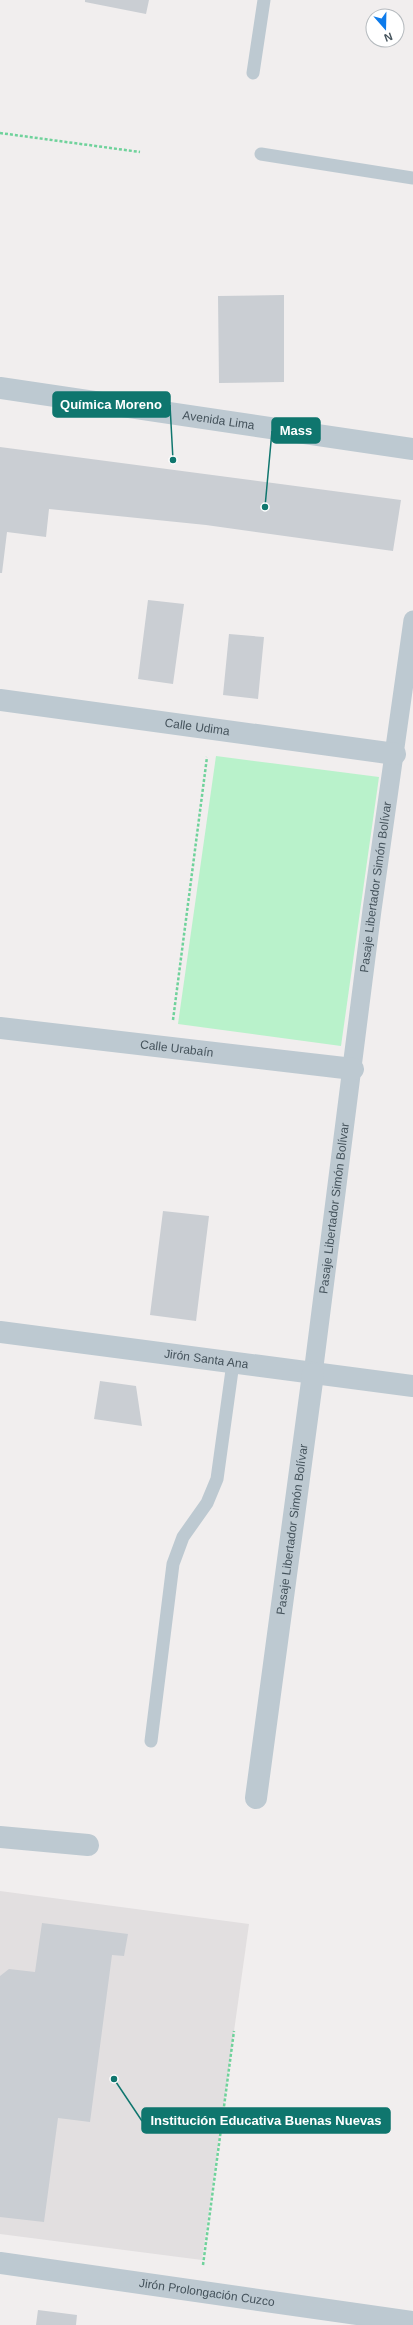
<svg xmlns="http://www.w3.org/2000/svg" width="413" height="2325" font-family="Helvetica,sans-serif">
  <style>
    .education { fill: #e2dfe0 }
    .green { fill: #b9f2cb }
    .building { fill: #caced3 }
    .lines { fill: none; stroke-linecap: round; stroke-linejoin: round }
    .path { stroke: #6fd29b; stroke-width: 2.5; stroke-dasharray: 3 2; stroke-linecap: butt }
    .service { stroke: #bdc9d1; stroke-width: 13 }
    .pedestrian { stroke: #bdc9d1; stroke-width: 19 }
    .minor { stroke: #bdc9d1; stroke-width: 22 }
    .tertiary { stroke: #bdc9d1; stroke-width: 22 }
    .labels { text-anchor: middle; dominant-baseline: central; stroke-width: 4; stroke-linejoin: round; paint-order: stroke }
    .street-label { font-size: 12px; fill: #45535c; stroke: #fff }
    .leader { fill: none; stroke: #0f766e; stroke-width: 1.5 }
    .callout-dot { fill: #0f766e; stroke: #fff; stroke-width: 1.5 }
    .callout { fill: #0f766e; stroke: #0f766e; stroke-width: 1.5 }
    .callout-label { font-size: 13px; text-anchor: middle; font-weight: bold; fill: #fff }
  </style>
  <rect width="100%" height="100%" fill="#f1eeee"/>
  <path class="education" d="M0 1891 249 1924 202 2260 0 2234Z"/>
  <path class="green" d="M216 756 379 777 341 1046 178 1024Z"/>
  <path class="building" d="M85 0H149L146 14 85 2Z
    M284 295V382L219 383 218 296Z
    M0 447 401 500 393 551 206 525 49 509 46 537 7 532 2 573H0Z
    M148 600 184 604 173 684 138 679Z
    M229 634 264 637 258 699 223 695Z
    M163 1211 209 1216 196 1321 150 1315Z
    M100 1381 136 1386 142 1426 94 1419Z
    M42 1923 128 1934 124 1956 112 1955 90 2122 58 2118 44 2222 0 2217V1976L9 1969 35 1972Z
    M38 2310 77 2315 76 2325H36Z"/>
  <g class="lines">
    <path class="path" d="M0 133 140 152
      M173 1020 207 757
      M203 2265 234 2031"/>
    <path class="service" d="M253 73 264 0
      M261 154 413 178
      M151 1741 173 1564 183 1537 207 1503 217 1479 233 1363"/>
    <path class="pedestrian" id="s1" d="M313 1374 372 910 413 620"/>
    <g class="minor">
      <path id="s2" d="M0 700 395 754"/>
      <path id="s3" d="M0 1028 353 1069"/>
      <path id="s4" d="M0 1332 413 1386"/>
      <path id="s5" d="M256 1798 313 1374"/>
      <path d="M0 1837 88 1845"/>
    </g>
    <g class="tertiary">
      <path id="s6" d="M0 388 413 449"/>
      <path id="s7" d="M0 2263 413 2322"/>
    </g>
  </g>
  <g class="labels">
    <g class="street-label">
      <text stroke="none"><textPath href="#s6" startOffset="221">Avenida Lima</textPath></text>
      <text stroke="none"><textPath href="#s2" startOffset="199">Calle Udima</textPath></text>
      <text stroke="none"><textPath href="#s1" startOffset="491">Pasaje Libertador Simón Bolívar</textPath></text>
      <text stroke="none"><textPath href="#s3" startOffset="178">Calle Urabaín</textPath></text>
      <text stroke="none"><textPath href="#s1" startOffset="167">Pasaje Libertador Simón Bolívar</textPath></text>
      <text stroke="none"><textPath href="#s4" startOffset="208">Jirón Santa Ana</textPath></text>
      <text stroke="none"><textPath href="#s5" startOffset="271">Pasaje Libertador Simón Bolívar</textPath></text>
      <text stroke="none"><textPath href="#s7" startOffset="209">Jirón Prolongación Cuzco</textPath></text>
    </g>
  </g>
  <path class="leader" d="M173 460L170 405M265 507L272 431M114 2079L142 2121"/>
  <g class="callout-dot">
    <circle cx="173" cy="460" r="4"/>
    <circle cx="265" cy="507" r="4"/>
    <circle cx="114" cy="2079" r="4"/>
  </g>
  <g class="callout">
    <rect x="53" y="392" width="117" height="25" rx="4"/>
    <rect x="272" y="418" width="48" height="25" rx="4"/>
    <rect x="142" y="2108" width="248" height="25" rx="4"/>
  </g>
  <g class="callout-label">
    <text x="111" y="409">Química Moreno</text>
    <text x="296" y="435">Mass</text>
    <text x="266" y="2125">Institución Educativa Buenas Nuevas</text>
  </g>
  <g transform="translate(385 28) rotate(160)"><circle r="19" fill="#ffffff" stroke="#b5babe"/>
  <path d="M0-3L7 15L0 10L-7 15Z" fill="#0d7beb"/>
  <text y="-6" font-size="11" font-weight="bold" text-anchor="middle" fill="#45535c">N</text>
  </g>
</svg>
